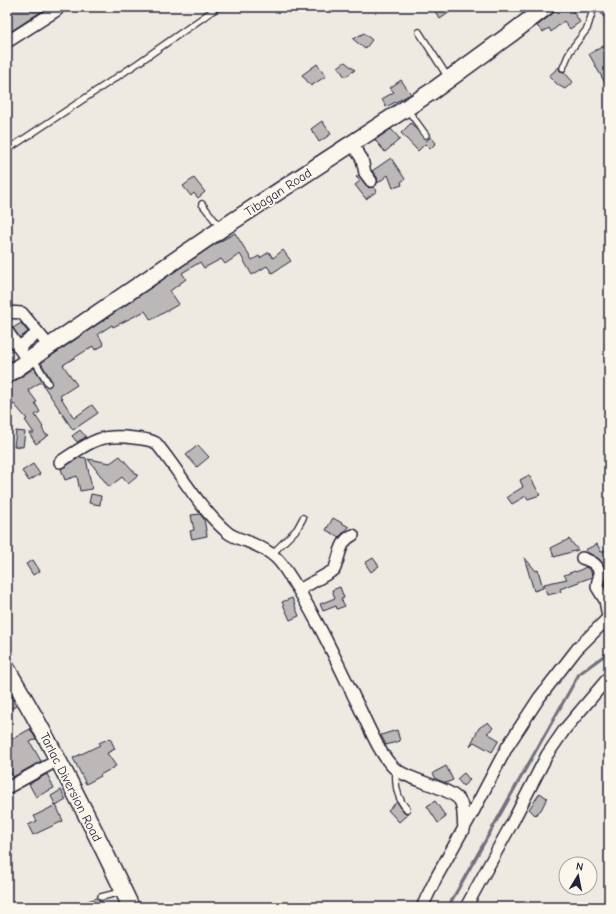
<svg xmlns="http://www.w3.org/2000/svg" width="616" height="914" font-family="'Comic Neue',sans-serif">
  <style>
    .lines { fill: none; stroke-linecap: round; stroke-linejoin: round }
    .stream { stroke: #716f7c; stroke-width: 3 }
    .building { fill: #bcb8b8; stroke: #22223b }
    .lane-casing { stroke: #22223b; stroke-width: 8 }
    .street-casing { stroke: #22223b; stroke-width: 14 }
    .secondary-casing { stroke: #22223b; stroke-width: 19 }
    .lane { stroke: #fbf7ec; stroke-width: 5.5 }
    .street { stroke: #fbf7ec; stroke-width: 11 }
    .secondary { stroke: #fbf7ec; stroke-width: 16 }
    .labels { text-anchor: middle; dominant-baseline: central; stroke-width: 4; stroke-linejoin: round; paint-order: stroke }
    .street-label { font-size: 13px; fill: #22223b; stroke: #fbf7ec }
  </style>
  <rect width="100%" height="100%" fill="#eeeae2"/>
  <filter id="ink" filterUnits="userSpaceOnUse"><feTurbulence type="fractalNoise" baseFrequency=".025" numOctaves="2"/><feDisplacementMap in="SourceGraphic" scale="8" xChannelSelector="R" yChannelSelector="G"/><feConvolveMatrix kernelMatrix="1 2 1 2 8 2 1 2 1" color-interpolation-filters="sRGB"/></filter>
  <g filter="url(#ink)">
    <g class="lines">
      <path class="stream" d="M448 907 579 674 609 652"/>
    </g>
    <path class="building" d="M7 7H48L7 34Z
      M438 7H457L440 19 434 10Z
      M561 7H570L580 22 570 29 564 21 551 32 549 28 543 32 537 26Z
      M364 33 372 40 365 49 353 39Z
      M609 43V90L589 54Z
      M345 62 355 70 345 77 338 67Z
      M317 64 326 76 311 86 302 75Z
      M559 67 560 71 564 72 573 82 565 89 558 85 549 76Z
      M401 80 411 94 386 107 382 99 394 92 390 88Z
      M322 121 331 134 319 142 311 129Z
      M411 123 426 141 431 137 436 143 430 149 425 144 418 151 401 133Z
      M391 129 400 139 385 152 375 140Z
      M391 158 405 179 401 182 402 185 393 188 388 175 378 183 377 177 372 171Z
      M359 175 366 185 369 188 374 187 377 191 366 199 355 185 360 181 356 177Z
      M194 178 205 192 198 198 194 193 191 196 183 186Z
      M235 233 252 260 259 256 260 258 269 252 273 258 283 250 291 261 272 273 267 266 252 275 240 254 225 264 221 259 204 268 200 262 182 273 186 279 170 291 179 304 151 320 145 311 113 327 112 325 98 334 104 345 95 350 93 346 63 365 77 385 60 396 74 418 92 405 98 413 73 430 41 382 28 390 37 402 35 403 40 412 35 415 43 427 42 428 46 435H49L36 444 29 433H34L25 420 27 419 14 404 7 409V384L12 383 34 368 45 385 48 387 50 386 52 381 41 363 212 246Z
      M21 323 28 332 20 338 13 328Z
      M80 430 86 437 77 442 72 436Z
      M16 431 25 432 23 447 14 446Z
      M198 445 209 457 197 467 186 455Z
      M120 456 138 476 128 484 122 477 109 487 88 459 110 463Z
      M80 457 86 458 92 489 80 491 77 476 65 480 61 469Z
      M33 464 40 474 29 481 22 471Z
      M529 475 540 495 528 499 526 496 512 504 507 497 523 487 520 480Z
      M91 494 101 496 100 505 89 503Z
      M200 514 204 519 207 536 192 539 190 531 194 530 191 515Z
      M333 518 349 527 339 537 326 530Z
      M569 539 578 550 554 557 551 548Z
      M597 544 601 552 609 548V593L604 585 606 573 605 566 599 559 587 552 585 550Z
      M524 557 536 571 538 570 543 588 534 591Z
      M373 558 379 566 371 572 365 563Z
      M33 560 40 571 33 575 26 564Z
      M586 567 591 571 592 577 560 589 561 592 547 595 544 584 567 579 564 575 575 571 576 572Z
      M340 587 344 598 341 599 345 606 337 609 336 606 323 611 320 604 335 598 332 590Z
      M292 598 299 616 290 620 282 602Z
      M7 688 16 706 7 711Z
      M488 722 493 728 487 733 499 740 492 752 474 742 470 746 479 728Z
      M30 729 36 739 30 742 41 761 13 777 7 765V742Z
      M397 730 400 741 386 745 381 735Z
      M110 738 115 749 107 753 116 766 100 775 101 776 86 784 73 758 100 745 99 743Z
      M446 766 453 780 446 783 436 779 433 773Z
      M464 773 470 780 463 786 457 779Z
      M47 774 54 788 36 797 29 784Z
      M61 790 66 800 56 806 51 796Z
      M540 793 547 798 541 810 535 815 529 809Z
      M435 801 446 817 438 823 427 806Z
      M397 802 404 812 408 814 399 822 388 810Z
      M56 805 63 821 33 835 28 825 37 821 34 816Z
      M97 898 101 901 103 907H75V905Z"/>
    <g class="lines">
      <defs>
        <path id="lane" d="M601 7 609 18
          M419 32 449 79
          M563 68 570 51 587 29 594 7
          M407 109 426 135
          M7 150 138 63 218 7
          M202 204 220 227
          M33 358 48 383
          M272 554 297 529 303 518
          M396 770C395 783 397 799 407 809
          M101 897 121 892"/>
        <path id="street" d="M7 42 57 10 55 7
          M352 144 362 159 365 173 371 181
          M7 312 22 313 49 346
          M7 331 28 361
          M19 347 38 333
          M60 462C89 443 98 433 134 438 141 439 149 439 156 443 180 472 198 507 227 532 233 537 240 539 246 541 261 547 274 553 283 566 312 608 334 655 356 701 366 720 378 752 393 767 405 780 456 788 461 803 464 811 463 821 464 830
          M582 558C591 561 601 565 599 577 598 581 597 583 597 587L605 600 608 617
          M299 590 334 570C340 558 339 541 353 535
          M7 788 58 760
          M422 907 436 878 474 810 507 747 539 698 577 649 609 617
          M466 907 512 823 547 755 565 729 609 677"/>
        <path id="secondary" d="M7 375 224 227 434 90 512 33 546 7
          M7 669C53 746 93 826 131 907"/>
      </defs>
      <use href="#lane" class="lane-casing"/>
      <use href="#street" class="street-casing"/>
      <use href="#secondary" class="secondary-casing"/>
      <use href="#lane" class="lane"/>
      <use href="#street" class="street"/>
      <use href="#secondary" class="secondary"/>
    </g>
  </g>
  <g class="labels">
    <g class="street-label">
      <text transform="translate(278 192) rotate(-33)">Tibagan Road</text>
      <text transform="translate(71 787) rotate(63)">Tarlac Diversion Road</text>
    </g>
  </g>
  <rect width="616" height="914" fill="none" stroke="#fbf7ec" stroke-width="24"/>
  <rect x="12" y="12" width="592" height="890" fill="none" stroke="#22223b" stroke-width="1.5" filter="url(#ink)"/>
  <g transform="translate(578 876) rotate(10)"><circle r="19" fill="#fbf7ec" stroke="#a4a2a5"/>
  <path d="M0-3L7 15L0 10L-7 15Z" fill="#22223b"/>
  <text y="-6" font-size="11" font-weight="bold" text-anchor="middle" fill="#22223b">N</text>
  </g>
</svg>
